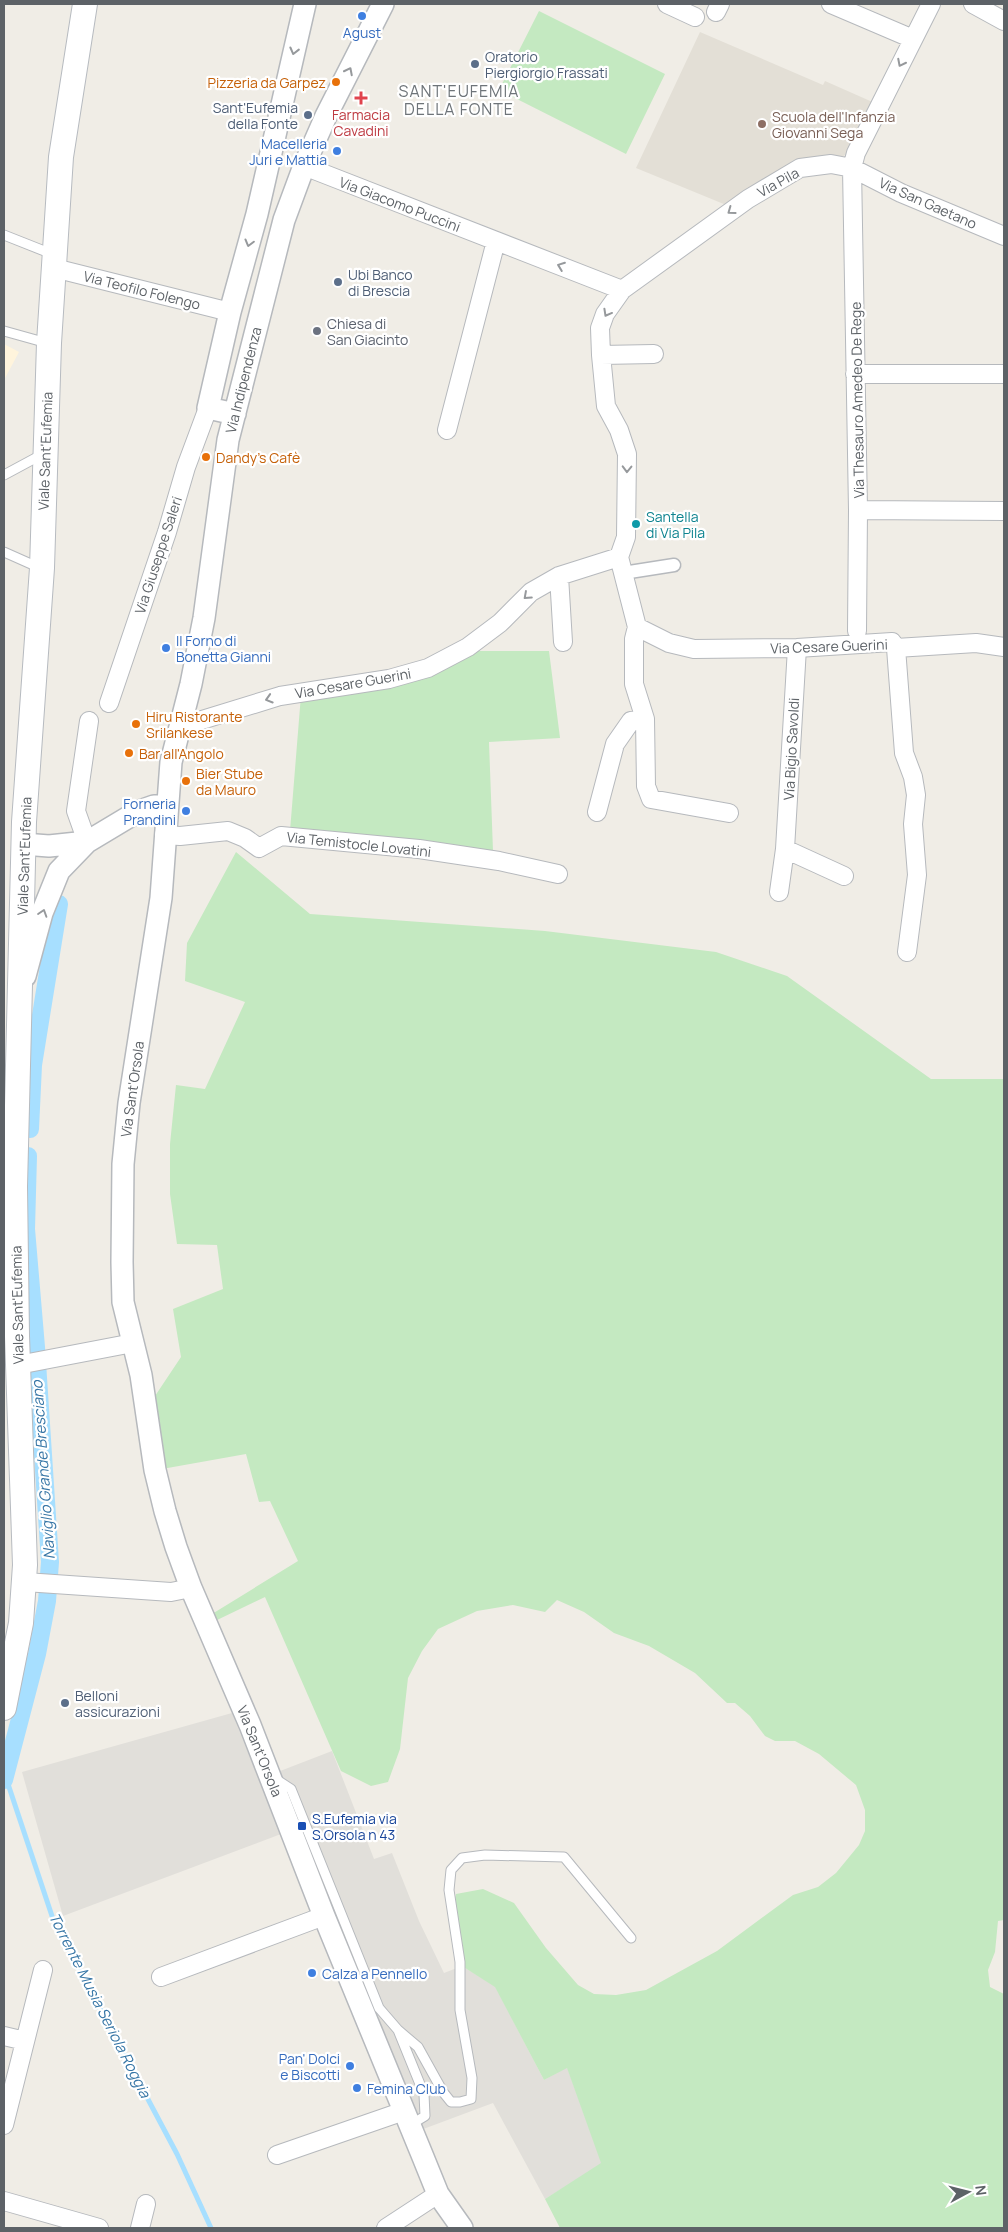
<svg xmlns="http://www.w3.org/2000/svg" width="1008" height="2232" font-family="Manrope,sans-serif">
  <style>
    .commercial { fill: #fff4dc }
    .industrial { fill: #e1dfda }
    .education { fill: #e3dfd6 }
    .green { fill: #c4e9c1 }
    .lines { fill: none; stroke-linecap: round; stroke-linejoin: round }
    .stream { stroke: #a7dfff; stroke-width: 5 }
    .canal { stroke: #a7dfff; stroke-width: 18 }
    .service-casing { stroke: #b6b9bd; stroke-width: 11 }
    .pedestrian-casing { stroke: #b6b9bd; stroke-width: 15 }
    .minor-casing { stroke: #b6b9bd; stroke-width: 20 }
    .tertiary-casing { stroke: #b6b9bd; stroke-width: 24 }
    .secondary-casing { stroke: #b7bbc0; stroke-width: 26 }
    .service { stroke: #fff; stroke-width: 9 }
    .pedestrian { stroke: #fff; stroke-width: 12 }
    .minor { stroke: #fff; stroke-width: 18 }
    .tertiary { stroke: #fff; stroke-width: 21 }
    .secondary { stroke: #fff; stroke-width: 24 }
    .oneway { stroke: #96999c }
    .shop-dot { fill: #3f7fe0; stroke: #fff; stroke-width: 2 }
    .service-dot { fill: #5c6f8a; stroke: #fff; stroke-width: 2 }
    .food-dot { fill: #e8710a; stroke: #fff; stroke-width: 2 }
    .health-dot { fill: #e0444e; stroke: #fff; stroke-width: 2 }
    .education-dot { fill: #8d6e63; stroke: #fff; stroke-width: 2 }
    .worship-dot { fill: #6b7280; stroke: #fff; stroke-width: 2 }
    .culture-dot { fill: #0f9aa8; stroke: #fff; stroke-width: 2 }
    .transit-dot { fill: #1a4fb4; stroke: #fff; stroke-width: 2 }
    .labels { text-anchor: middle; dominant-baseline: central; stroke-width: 4.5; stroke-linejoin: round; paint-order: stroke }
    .shop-label { font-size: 14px; fill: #366cbe; stroke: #fff; text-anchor: end }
    .service-label { font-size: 14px; fill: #4e5e75; stroke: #fff; text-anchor: start }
    .food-label { font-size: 14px; fill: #c56008; stroke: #fff; text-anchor: start }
    .health-label { font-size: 14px; fill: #be3a42; stroke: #fff }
    .education-label { font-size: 14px; fill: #785e54; stroke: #fff; text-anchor: start }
    .street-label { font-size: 14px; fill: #5d6267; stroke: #fff }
    .worship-label { font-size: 14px; fill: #5b616d; stroke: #fff; text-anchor: start }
    .culture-label { font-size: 14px; fill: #0d838f; stroke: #fff; text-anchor: start }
    .transit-label { font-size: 14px; fill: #164399; stroke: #fff; text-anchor: start }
    .water-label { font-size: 15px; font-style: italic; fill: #3776a6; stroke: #fff }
    .quarter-label { font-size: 16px; letter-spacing: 1px; fill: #6e7479; stroke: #fff }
  </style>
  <rect width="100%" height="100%" fill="#f0ede6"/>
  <path class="commercial" d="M4 344 19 352 4 380Z"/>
  <path class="industrial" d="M232 1713 281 1834 63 1916 22 1772Z
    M332 1751 374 1859 392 1853 419 1921 444 1973 462 1966 495 1986 544 2080 567 2067 602 2164 545 2199 493 2103 418 2131 275 1773Z"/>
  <path class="education" d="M700 32 823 85 825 81 877 104 852 151 840 158 731 207 636 168Z"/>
  <path class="green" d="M539 11 665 74 626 154 499 90Z
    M476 651H549L560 738 489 742 493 851 436 842 290 831 301 695 382 690 414 681Z
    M236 852 310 914 545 931 716 952 787 976 931 1079H1004V1920L998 1921 995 1952 988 1970 990 1987 1004 1994V2228H560L545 2199 601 2163 567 2068 544 2080 495 1987 462 1966 452 1913 456 1894 483 1889 514 1903 546 1948 578 1985 594 1994 616 1995 646 1990 717 1951 793 1895 818 1887 836 1873 859 1845 865 1831V1810L856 1785 819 1754 795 1741H775L765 1736 750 1716 735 1703H727L695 1673 649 1646 614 1633 584 1612 557 1600 545 1612 513 1605 477 1611 438 1629 422 1651 408 1678 400 1749 388 1782 371 1786 341 1771 265 1597 215 1621 212 1614 298 1561 270 1501 259 1502 246 1454 162 1469 155 1396 181 1357 173 1309 223 1289 217 1245 177 1244 170 1194V1144L176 1085 205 1089 245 1002 185 981 187 943Z"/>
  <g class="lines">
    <path class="stream" d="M5 1775 54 1922 177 2154 211 2228"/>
    <path class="canal" d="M30 1129 33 1065 59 904
      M4 1780 37 1654 47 1601 50 1562 36 1347 26 1229 28 1156"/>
    <defs>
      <path id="service" d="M4 235 52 254
        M4 331 47 343
        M4 475 43 454
        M4 552 40 568
        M274 1778 291 1789 379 2008 398 2030 424 2094 425 2116 410 2125
        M398 2030 418 2047 443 2092 451 2102H460L471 2099 472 2078 460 2010V1962L449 1890 451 1870 462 1858 485 1855 564 1857 631 1938"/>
      <path id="pedestrian" d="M623 573 674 565"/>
      <path id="minor" d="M667 4 695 17
        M831 4 913 39
        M973 4 1004 21
        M716 12 720 4
        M304 166 622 290
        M54 268 230 312
        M601 355 654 354
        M855 374H1004
        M447 430 496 241
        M858 510 1004 511
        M619 557 626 537 627 454 619 430 606 406 601 355 600 328 605 314 622 290 748 199 800 168 831 164 852 168 856 153 931 4
        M619 557 637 627 669 643 694 649 797 648 892 642 896 648 904 753 913 777 916 795 913 824 917 875 907 952
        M559 576 563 642
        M637 627 634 639V684L645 719 646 786 651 799 729 813
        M857 631 858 510 852 168 901 193 1004 236
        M896 648 976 643 1004 647
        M109 703 167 532 186 467 208 408
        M181 722 192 723 280 696 389 679 428 668 468 647 500 623 531 592 559 576 619 557
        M597 812 615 744 631 721 645 719
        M164 835 180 836 228 831 245 838 259 848 281 836 419 849 499 861 558 874
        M87 842 76 811 89 721
        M785 849 844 876
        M779 892 785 849 797 648
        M18 1365 133 1343
        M25 1582 171 1592 191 1588
        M161 1977 324 1916
        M4 2036 25 2041
        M4 2125 43 1970
        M277 2155 404 2111
        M4 2201 99 2228
        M140 2228 146 2204
        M386 2228 438 2194"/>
      <path id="tertiary" d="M383 4 326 116 304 166 284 220 228 440 204 618 191 684 171 762 161 898 129 1103 123 1164 122 1262 123 1302 141 1375 155 1470 165 1511 176 1547 191 1588 250 1725 324 1916 423 2157 438 2194 462 2228
        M235 414 208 408 230 312 257 214 305 4
        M23 844 49 846 87 842
        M25 976 42 913 59 871 87 842 137 812 154 806H167"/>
      <path id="secondary" d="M4 1708 21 1623 25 1565 17 1336 15 1187 24 822 42 568 49 343 61 157 85 4"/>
    </defs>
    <use href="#service" class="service-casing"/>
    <use href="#pedestrian" class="pedestrian-casing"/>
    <use href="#minor" class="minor-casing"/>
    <use href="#tertiary" class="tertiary-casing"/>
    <use href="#secondary" class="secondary-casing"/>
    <use href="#service" class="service"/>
    <use href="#pedestrian" class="pedestrian"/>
    <use href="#minor" class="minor"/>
    <use href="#tertiary" class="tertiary"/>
    <use href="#secondary" class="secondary"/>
  </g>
  <defs><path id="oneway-chevron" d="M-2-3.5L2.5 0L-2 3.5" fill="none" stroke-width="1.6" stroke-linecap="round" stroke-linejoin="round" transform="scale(1.25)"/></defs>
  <g class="oneway">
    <use href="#oneway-chevron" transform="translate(294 51) rotate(104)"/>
    <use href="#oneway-chevron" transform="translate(901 63) rotate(117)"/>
    <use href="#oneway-chevron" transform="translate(349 71) rotate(-63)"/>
    <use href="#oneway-chevron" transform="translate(731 211) rotate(144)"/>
    <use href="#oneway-chevron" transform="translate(249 243) rotate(105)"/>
    <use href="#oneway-chevron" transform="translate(561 266) rotate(-159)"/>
    <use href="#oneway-chevron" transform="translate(607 313) rotate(119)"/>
    <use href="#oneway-chevron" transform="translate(627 469) rotate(91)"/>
    <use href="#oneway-chevron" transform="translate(527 596) rotate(138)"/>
    <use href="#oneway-chevron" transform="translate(269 699) rotate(163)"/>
    <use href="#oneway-chevron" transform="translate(43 913) rotate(-72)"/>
  </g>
  <g class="shop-dot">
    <circle cx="362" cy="16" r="5"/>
    <circle cx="337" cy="151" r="5"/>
    <circle cx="166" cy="648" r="5"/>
    <circle cx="186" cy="811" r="5"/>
    <circle cx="312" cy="1973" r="5"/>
    <circle cx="350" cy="2066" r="5"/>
    <circle cx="357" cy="2088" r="5"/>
  </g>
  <g class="service-dot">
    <circle cx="475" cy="64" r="5"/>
    <circle cx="308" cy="115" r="5"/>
    <circle cx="338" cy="282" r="5"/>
    <circle cx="65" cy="1703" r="5"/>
  </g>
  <g class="food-dot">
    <circle cx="336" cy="82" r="5"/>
    <circle cx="206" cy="457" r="5"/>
    <circle cx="136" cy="724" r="5"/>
    <circle cx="129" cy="753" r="5"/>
    <circle cx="186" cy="781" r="5"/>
  </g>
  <path class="health-dot" d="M358.5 90.5h5v5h5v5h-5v5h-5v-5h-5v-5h5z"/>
  <circle class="education-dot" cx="762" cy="124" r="5"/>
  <circle class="worship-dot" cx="317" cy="331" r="5"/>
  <circle class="culture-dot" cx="636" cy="524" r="5"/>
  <rect class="transit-dot" x="297" y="1821" width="10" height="10" rx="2.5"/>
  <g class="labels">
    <g class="shop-label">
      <text x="362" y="32" text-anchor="middle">Agust</text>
      <text x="327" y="143">Macelleria<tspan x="327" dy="16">Juri e Mattia</tspan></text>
      <text x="176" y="640" text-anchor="start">Il Forno di<tspan x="176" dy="16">Bonetta Gianni</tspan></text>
      <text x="176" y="803">Forneria<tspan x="176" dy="16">Prandini</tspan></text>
      <text x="322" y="1973" text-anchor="start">Calza a Pennello</text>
      <text x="340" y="2058">Pan' Dolci<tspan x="340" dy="16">e Biscotti</tspan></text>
      <text x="367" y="2088" text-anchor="start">Femina Club</text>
    </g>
    <g class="service-label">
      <text x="485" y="56">Oratorio<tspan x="485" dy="16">Piergiorgio Frassati</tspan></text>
      <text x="298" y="107" text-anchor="end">Sant'Eufemia<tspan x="298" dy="16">della Fonte</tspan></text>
      <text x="348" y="274">Ubi Banco<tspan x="348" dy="16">di Brescia</tspan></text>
      <text x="75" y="1695">Belloni<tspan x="75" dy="16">assicurazioni</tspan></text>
    </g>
    <g class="food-label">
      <text x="326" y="82" text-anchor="end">Pizzeria da Garpez</text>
      <text x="216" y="457">Dandy's Cafè</text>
      <text x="146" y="716">Hiru Ristorante<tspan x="146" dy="16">Srilankese</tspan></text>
      <text x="139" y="753">Bar all'Angolo</text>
      <text x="196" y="773">Bier Stube<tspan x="196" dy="16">da Mauro</tspan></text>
    </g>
    <g class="health-label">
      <text x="361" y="114">Farmacia<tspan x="361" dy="16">Cavadini</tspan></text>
    </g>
    <g class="education-label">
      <text x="772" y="116">Scuola dell'Infanzia<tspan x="772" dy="16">Giovanni Sega</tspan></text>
    </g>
    <g class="street-label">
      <text transform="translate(778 182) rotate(-29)">Via Pila</text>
      <text transform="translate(928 203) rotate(24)">Via San Gaetano</text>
      <text transform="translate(400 204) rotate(21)">Via Giacomo Puccini</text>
      <text transform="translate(142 290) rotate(14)">Via Teofilo Folengo</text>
      <text transform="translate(243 380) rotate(-76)">Via Indipendenza</text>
      <text transform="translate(857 400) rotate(-91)">Via Thesauro Amedeo De Rege</text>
      <text transform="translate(45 451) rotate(-88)">Viale Sant'Eufemia</text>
      <text transform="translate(158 555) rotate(-72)">Via Giuseppe Saleri</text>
      <text transform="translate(829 646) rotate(-2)">Via Cesare Guerini</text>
      <text transform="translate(353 683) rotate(-10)">Via Cesare Guerini</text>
      <text transform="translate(791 749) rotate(-87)">Via Bigio Savoldi</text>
      <text transform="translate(359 844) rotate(6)">Via Temistocle Lovatini</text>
      <text transform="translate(24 856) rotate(-88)">Viale Sant'Eufemia</text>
      <text transform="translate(132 1089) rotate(-82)">Via Sant'Orsola</text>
      <text transform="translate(17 1305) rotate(-91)">Viale Sant'Eufemia</text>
      <text transform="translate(260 1751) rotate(68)">Via Sant'Orsola</text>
    </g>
    <g class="worship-label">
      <text x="327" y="323">Chiesa di<tspan x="327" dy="16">San Giacinto</tspan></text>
    </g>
    <g class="culture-label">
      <text x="646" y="516">Santella<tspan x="646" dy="16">di Via Pila</tspan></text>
    </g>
    <g class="transit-label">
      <text x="312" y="1818">S.Eufemia via<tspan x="312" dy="16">S.Orsola n 43</tspan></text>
    </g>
    <g class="water-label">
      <text transform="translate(43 1470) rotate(-94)">Naviglio Grande Bresciano</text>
      <text transform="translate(100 2005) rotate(63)">Torrente Musia Seriola Roggia</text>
    </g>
    <g class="quarter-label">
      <text x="459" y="91">SANT'EUFEMIA<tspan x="459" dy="18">DELLA FONTE</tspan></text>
    </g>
  </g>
  <rect width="1008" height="2232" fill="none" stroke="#5d6267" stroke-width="10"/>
  <g transform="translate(968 2192) rotate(83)" stroke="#ffffff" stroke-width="4" paint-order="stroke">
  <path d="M0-4L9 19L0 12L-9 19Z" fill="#5d6267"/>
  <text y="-8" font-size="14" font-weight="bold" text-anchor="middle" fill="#5d6267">N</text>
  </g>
</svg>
